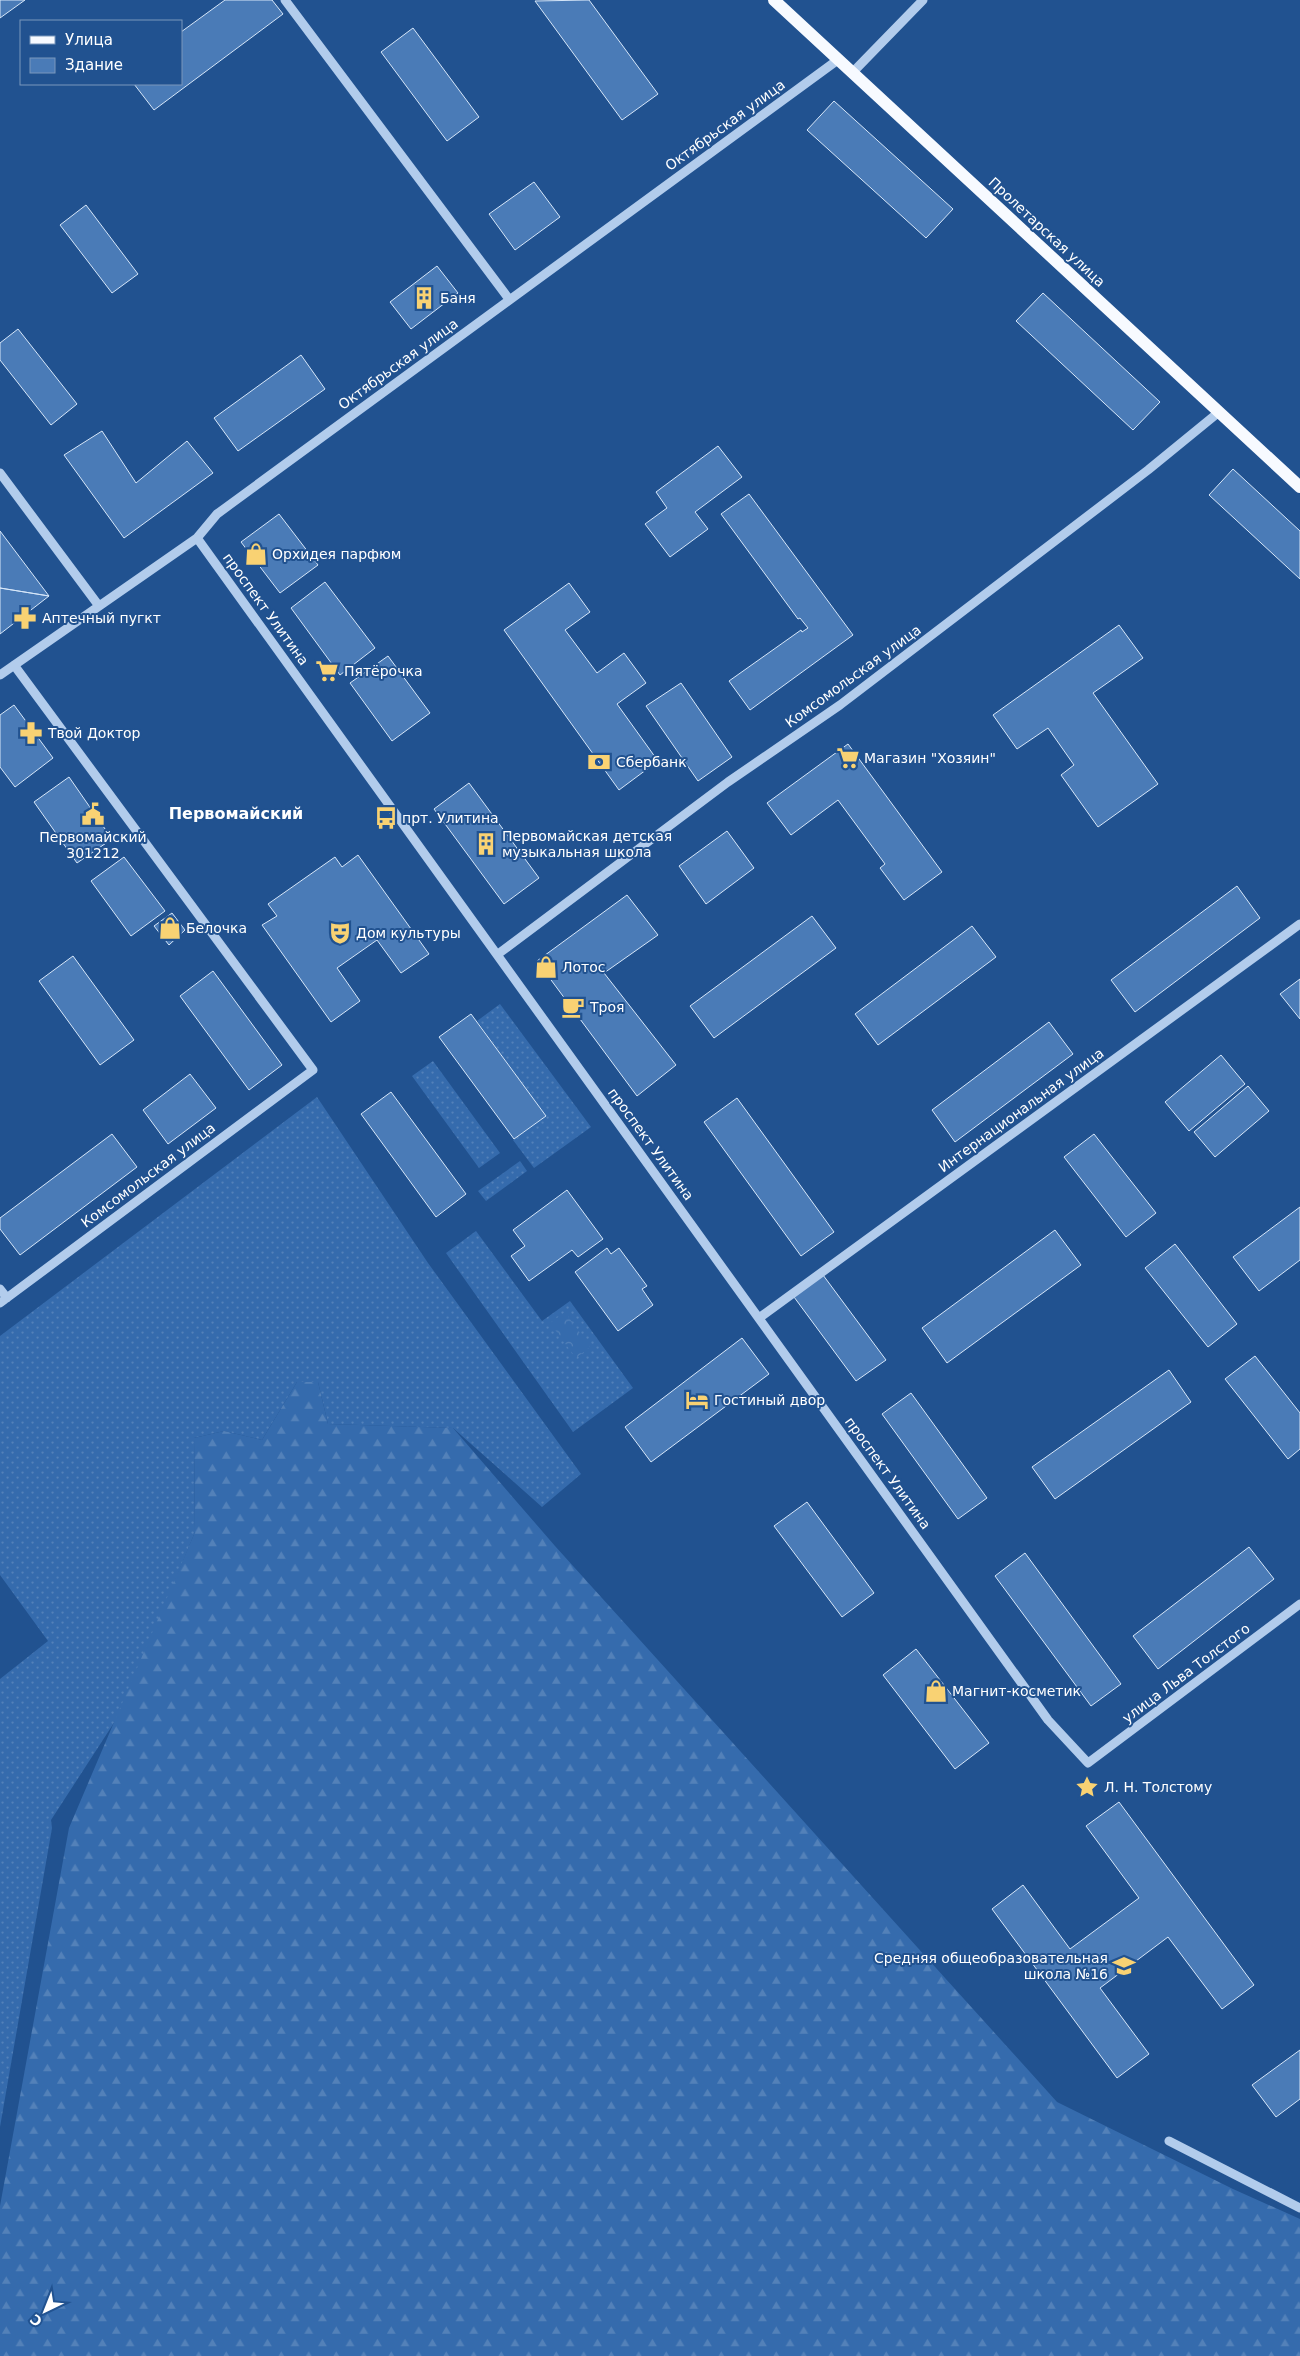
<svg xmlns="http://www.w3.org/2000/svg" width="1300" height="2356" font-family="'DejaVu Sans',sans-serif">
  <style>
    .grass { fill: url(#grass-dots) }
    .forest { fill: url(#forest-firs) }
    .park { fill: url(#park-crowns) }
    .building { fill: #4a7bb7; stroke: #d7e7f9 }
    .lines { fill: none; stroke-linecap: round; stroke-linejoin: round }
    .minor { stroke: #b2ccec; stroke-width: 9 }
    .major { stroke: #f7faff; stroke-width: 12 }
    .labels { text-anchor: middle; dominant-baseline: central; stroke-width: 4; stroke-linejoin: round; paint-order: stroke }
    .street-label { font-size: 14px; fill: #fff; stroke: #215290 }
    .poi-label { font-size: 14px; fill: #fff; stroke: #215290; text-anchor: start }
    .quarter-label { font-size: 16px; font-weight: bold; fill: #fff; stroke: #215290 }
  </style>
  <defs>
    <pattern id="grass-dots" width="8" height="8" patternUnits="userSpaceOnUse" patternTransform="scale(1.25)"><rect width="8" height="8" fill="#356bad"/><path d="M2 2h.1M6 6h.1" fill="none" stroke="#5381b9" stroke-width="1.8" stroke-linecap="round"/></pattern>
    <pattern id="forest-firs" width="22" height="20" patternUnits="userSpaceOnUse" patternTransform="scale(1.25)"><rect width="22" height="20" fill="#356bad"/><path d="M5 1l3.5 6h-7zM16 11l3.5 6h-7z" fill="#5381b9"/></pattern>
    <pattern id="park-crowns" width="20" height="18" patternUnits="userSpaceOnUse" patternTransform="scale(1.25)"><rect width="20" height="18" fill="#356bad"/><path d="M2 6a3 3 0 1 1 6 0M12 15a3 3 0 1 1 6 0" fill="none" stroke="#5381b9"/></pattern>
  </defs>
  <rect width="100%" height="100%" fill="#215290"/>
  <path class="grass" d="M500 1004 591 1127 534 1168 513 1140 546 1116 477 1021Z
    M433 1061 500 1153 479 1168 412 1076Z
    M317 1097 428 1263 581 1474 542 1507 453 1428 328 1424 318 1382H297L262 1440 224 1431 194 1438 195 1532 121 1712 51 1820 52 1828 0 2127V1679L48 1641 0 1575V1336Z
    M520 1161 527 1171 486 1201 478 1191Z
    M476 1231 542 1321 570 1301 633 1388 573 1432 446 1253Z"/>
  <path class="forest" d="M297 1382H318L328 1424 453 1428 555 1546 1057 2102 1233 2189 1300 2219V2356H0V2206L69 1828 195 1532 194 1438 224 1431 262 1440Z"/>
  <path class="park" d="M565 1312 590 1347 576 1358 550 1323Z"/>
  <path class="building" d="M0 0H25L0 18Z
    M225 0H272L283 14 154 110 134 84H181V32Z
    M589 0 658 94 622 120 535 1Z
    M413 28 479 117 447 141 381 52Z
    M834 101 953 209 926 238 807 130Z
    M534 182 560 217 515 250 489 214Z
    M86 205 138 274 112 293 60 225Z
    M437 266 458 293 411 329 390 302Z
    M1043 293 1160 402 1133 430 1016 321Z
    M18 329 77 404 51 425 0 360V343Z
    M301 355 325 389 238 451 214 418Z
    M102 431 136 483 187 441 213 473 124 538 64 455Z
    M718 446 742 477 695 512 708 529 670 557 645 524 667 508 656 492Z
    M1233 469 1300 531V579L1209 495Z
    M749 494 853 635 750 710 729 681 801 630 802 632 808 628 800 618 798 619 721 514Z
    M279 514 318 565 280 593 241 542Z
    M0 531 49 596 0 588Z
    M325 582 375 648 340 675 291 608Z
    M569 583 590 612 565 630 597 673 624 653 646 683 617 704 658 761 619 790 504 630Z
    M0 588 49 596 0 634Z
    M1119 625 1143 658 1093 693 1158 784 1098 827 1061 775 1074 765 1048 728 1017 749 993 715Z
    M388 656 430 713 392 741 350 683Z
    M681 683 732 757 698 781 646 706Z
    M14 705 53 758 15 787 0 767V715Z
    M848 744 942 872 904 900 880 868 885 864 838 800 791 835 767 803Z
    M69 777 112 839 77 863 34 802Z
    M469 783 539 878 504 904 434 809Z
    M727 831 754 868 706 904 679 866Z
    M358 855 429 954 401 973 377 940 337 968 360 1001 331 1022 262 925 277 916 268 904 335 857 342 867Z
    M124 857 165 911 131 936 91 881Z
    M1237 886 1260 918 1135 1012 1111 980Z
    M627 895 658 935 604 973 676 1065 637 1096 537 961Z
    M172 913 185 930 169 945 154 926Z
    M812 916 836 948 714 1038 690 1006Z
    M972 926 996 957 878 1045 855 1014Z
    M73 956 134 1040 100 1065 39 981Z
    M213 971 282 1065 249 1090 180 996Z
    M1300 979V1019L1280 994Z
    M471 1014 546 1116 514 1139 439 1037Z
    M1049 1022 1073 1054 955 1142 932 1110Z
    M1221 1055 1245 1084 1189 1131 1165 1102Z
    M190 1074 216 1108 168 1144 143 1110Z
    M1248 1086 1269 1111 1215 1157 1194 1132Z
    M391 1092 466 1194 436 1217 361 1114Z
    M737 1098 834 1232 801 1256 704 1122Z
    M112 1134 137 1167 20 1255 0 1229V1218Z
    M1094 1134 1156 1213 1126 1237 1064 1157Z
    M567 1190 603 1239 578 1257 572 1250 529 1281 511 1256 525 1246 513 1230Z
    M1300 1207V1260L1259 1291 1233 1257Z
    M1055 1230 1081 1265 947 1363 922 1328Z
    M1175 1244 1237 1324 1208 1347 1145 1268Z
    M607 1248 611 1254 619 1248 647 1286 642 1289 653 1305 618 1331 575 1272Z
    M823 1275 886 1360 856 1381 794 1297Z
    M742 1338 769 1374 651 1462 625 1427Z
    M1255 1356 1300 1413V1449L1288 1459 1225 1379Z
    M1169 1370 1191 1402 1055 1499 1032 1467Z
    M911 1393 987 1498 958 1519 882 1414Z
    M807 1502 874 1593 842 1617 774 1526Z
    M1249 1547 1274 1579 1158 1669 1133 1636Z
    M1025 1553 1121 1684 1091 1706 995 1576Z
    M916 1649 989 1743 955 1769 883 1675Z
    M1119 1802 1254 1985 1222 2009 1168 1937 1100 1988 1149 2054 1117 2078 992 1909 1023 1885 1070 1949 1139 1898 1086 1826Z
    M1300 2050V2099L1276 2117 1252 2085Z"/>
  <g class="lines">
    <path class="minor" d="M285 0 509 299
      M853 72 923 0
      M0 473 99 606
      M197 538 1048 1720 1088 1763 1300 1604
      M0 675 197 538 217 514 839 59
      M498 954 728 782 840 705 1148 470 1219 412
      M0 1289 7 1298
      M0 1303 313 1070 14 665
      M759 1318 1300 924
      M1169 2141 1300 2208"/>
    <path class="major" d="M774 0 1300 487"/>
  </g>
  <defs>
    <symbol id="building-bare" viewBox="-9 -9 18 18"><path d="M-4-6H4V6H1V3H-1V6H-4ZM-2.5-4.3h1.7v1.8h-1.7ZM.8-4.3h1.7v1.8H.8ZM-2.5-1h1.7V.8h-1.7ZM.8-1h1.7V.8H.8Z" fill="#f9d273" stroke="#215290" stroke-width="2.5" paint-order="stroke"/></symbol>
    <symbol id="shop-bare" viewBox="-9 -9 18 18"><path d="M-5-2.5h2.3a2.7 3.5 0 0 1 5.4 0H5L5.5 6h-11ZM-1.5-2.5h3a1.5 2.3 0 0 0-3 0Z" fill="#f9d273" stroke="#215290" stroke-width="2.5" paint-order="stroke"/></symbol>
    <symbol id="pharmacy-bare" viewBox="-9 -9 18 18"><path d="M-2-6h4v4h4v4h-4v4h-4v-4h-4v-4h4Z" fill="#f9d273" stroke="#215290" stroke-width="2.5" paint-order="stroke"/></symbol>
    <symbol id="supermarket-bare" viewBox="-9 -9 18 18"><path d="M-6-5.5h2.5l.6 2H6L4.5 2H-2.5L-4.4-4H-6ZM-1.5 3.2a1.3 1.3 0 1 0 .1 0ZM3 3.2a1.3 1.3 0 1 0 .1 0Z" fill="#f9d273" stroke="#215290" stroke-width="2.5" paint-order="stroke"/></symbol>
    <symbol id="bank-bare" viewBox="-9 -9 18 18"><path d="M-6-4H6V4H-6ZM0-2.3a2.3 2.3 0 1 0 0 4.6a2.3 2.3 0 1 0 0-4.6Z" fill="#f9d273" stroke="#215290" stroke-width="2.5" paint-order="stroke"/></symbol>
    <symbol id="civic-bare" viewBox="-9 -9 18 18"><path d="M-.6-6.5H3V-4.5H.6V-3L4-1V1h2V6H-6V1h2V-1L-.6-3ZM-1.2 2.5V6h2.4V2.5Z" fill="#f9d273" stroke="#215290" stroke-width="2.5" paint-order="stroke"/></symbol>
    <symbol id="bus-bare" viewBox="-9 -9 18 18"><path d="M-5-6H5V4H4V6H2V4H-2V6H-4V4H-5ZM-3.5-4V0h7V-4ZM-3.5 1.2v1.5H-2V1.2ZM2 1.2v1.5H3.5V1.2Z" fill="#f9d273" stroke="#215290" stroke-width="2.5" paint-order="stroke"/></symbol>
    <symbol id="theatre-bare" viewBox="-9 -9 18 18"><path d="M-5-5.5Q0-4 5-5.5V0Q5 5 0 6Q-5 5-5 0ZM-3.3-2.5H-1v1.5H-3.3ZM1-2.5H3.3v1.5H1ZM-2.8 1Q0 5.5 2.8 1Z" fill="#f9d273" stroke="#215290" stroke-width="2.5" paint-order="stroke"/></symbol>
    <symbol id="cafe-bare" viewBox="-9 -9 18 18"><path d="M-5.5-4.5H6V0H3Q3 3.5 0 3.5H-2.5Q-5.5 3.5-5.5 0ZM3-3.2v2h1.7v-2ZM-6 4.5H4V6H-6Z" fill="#f9d273" stroke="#215290" stroke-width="2.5" paint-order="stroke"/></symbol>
    <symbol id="hotel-bare" viewBox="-9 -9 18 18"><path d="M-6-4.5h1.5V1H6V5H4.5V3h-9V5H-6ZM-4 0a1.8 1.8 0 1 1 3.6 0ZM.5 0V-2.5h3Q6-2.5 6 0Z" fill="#f9d273" stroke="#215290" stroke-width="2.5" paint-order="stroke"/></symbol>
    <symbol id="sight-bare" viewBox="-9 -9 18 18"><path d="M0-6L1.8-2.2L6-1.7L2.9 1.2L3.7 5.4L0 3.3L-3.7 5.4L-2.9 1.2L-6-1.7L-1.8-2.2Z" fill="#f9d273" stroke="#215290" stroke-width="2.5" paint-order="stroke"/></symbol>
    <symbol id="school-bare" viewBox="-9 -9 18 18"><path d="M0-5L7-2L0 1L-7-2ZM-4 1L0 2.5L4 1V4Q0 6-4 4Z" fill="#f9d273" stroke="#215290" stroke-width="2.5" paint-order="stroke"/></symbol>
  </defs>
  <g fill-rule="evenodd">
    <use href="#building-bare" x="408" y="282" width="32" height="32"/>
    <use href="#shop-bare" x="240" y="538" width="32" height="32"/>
    <use href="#pharmacy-bare" x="9" y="602" width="32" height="32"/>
    <use href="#supermarket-bare" x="311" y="655" width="32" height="32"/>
    <use href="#pharmacy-bare" x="15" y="717" width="32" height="32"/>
    <use href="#supermarket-bare" x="832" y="742" width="32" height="32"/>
    <use href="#bank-bare" x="583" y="746" width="32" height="32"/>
    <use href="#civic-bare" x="77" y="798" width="32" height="32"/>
    <use href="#bus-bare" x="370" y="802" width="32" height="32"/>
    <use href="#building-bare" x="470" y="828" width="32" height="32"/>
    <use href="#shop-bare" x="154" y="912" width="32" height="32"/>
    <use href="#theatre-bare" x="324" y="917" width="32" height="32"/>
    <use href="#shop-bare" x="530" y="951" width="32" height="32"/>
    <use href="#cafe-bare" x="557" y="991" width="32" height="32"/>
    <use href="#hotel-bare" x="681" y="1384" width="32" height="32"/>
    <use href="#shop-bare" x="920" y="1675" width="32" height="32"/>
    <use href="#sight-bare" x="1071" y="1771" width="32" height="32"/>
    <use href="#school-bare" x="1108" y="1950" width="32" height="32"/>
  </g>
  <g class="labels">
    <g class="street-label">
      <text transform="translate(725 125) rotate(-36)">Октябрьская улица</text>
      <text transform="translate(1047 232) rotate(43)">Пролетарская улица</text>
      <text transform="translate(398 364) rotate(-36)">Октябрьская улица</text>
      <text transform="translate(266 609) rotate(54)">проспект Улитина</text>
      <text transform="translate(853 676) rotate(-36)">Комсомольская улица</text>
      <text transform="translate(1021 1110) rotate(-36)">Интернациональная улица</text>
      <text transform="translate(651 1144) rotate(54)">проспект Улитина</text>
      <text transform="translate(148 1175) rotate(-37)">Комсомольская улица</text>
      <text transform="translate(888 1473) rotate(54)">проспект Улитина</text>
      <text transform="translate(1186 1673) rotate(-37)">улица Льва Толстого</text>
    </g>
    <g class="poi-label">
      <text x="440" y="298">Баня</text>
      <text x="272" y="554">Орхидея парфюм</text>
      <text x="42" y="618">Аптечный пугкт</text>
      <text x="344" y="671">Пятёрочка</text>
      <text x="48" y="733">Твой Доктор</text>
      <text x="864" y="758">Магазин "Хозяин"</text>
      <text x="616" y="762">Сбербанк</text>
      <text x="402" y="818">прт. Улитина</text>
      <text x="502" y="836">Первомайская детская<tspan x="502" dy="16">музыкальная школа</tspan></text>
      <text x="93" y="837" text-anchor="middle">Первомайский<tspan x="93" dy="16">301212</tspan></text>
      <text x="186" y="928">Белочка</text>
      <text x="356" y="933">Дом культуры</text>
      <text x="562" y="967">Лотос</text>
      <text x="590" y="1007">Троя</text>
      <text x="714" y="1400">Гостиный двор</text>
      <text x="952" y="1691">Магнит-косметик</text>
      <text x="1104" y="1787">Л. Н. Толстому</text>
      <text x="1108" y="1958" text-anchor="end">Средняя общеобразовательная<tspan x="1108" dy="16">школа №16</tspan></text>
    </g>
    <g class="quarter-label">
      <text x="236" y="813">Первомайский</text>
    </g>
  </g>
  <rect x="20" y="20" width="162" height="65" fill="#215290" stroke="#7a97bc"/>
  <rect x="30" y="36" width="25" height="8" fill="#f7faff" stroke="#7a97bc"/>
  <text x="65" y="45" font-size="15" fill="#ffffff">Улица</text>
  <rect x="30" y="58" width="25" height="15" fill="#4a7bb7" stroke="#7a97bc"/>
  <text x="65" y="70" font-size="15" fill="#ffffff">Здание</text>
  <g transform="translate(45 2311) rotate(223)" stroke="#215290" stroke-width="4" paint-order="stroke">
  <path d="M0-4L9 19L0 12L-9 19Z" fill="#ffffff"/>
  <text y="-8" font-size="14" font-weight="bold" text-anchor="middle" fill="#ffffff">С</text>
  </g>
</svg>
